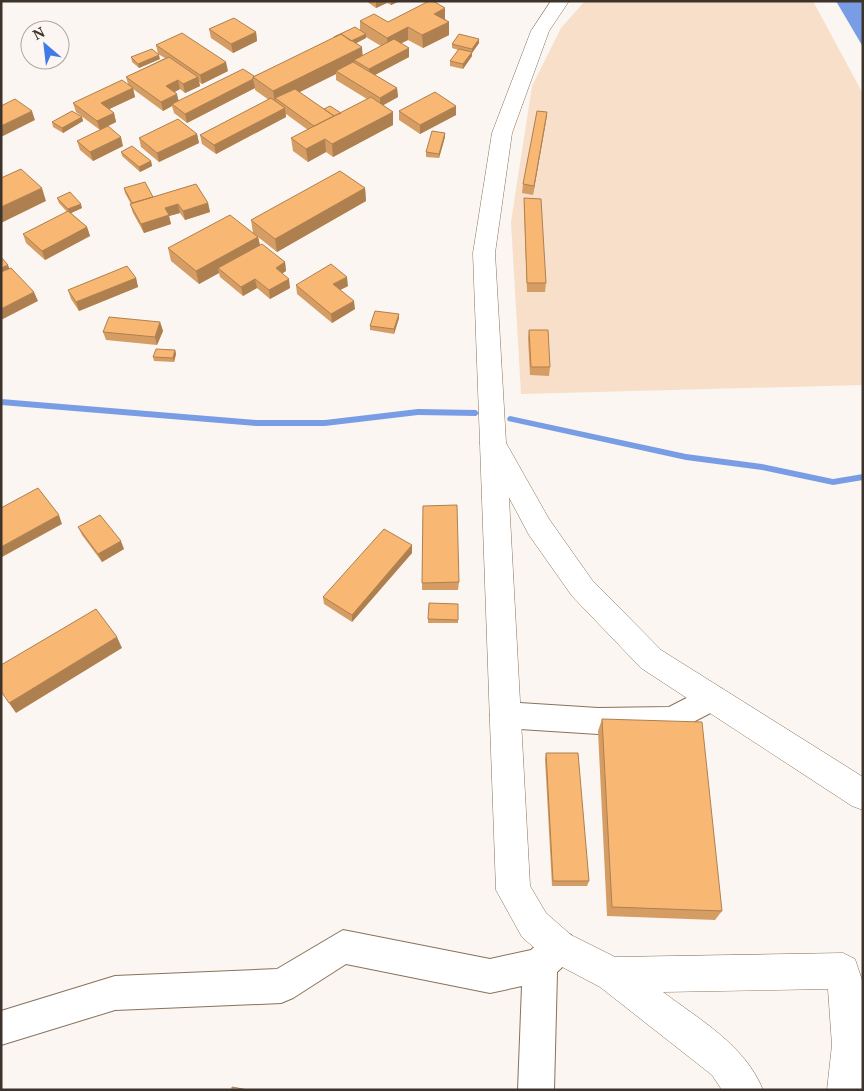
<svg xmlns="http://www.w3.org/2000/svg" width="864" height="1091" font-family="'Noto Serif',serif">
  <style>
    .green { fill: #f7dfc9 }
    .water { fill: #789de5 }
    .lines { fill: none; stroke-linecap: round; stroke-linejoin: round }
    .stream { fill: #789de5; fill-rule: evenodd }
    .street-casing { stroke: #88725c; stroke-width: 2 }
    .secondary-casing { stroke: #88725c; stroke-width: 1 }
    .primary-casing { stroke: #88725c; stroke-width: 1 }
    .street { fill: #fff; fill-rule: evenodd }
    .secondary { fill: #fff; fill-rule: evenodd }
    .primary { fill: #fff; fill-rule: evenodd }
    .wall { fill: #d59d63; fill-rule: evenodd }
    .shaded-wall { fill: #ae8050 }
    .building { fill: #f8b773; stroke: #ae8050 }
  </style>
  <rect width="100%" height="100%" fill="#fbf6f1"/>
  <path class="green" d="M585 1H813L863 94V385L521 394 511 222 532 86 561 28Z"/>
  <path class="water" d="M836 1H863V47Z"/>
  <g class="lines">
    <path class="stream" d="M1 399 256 420H325L418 409 476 410 479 413 476 416 418 415 325 426H256L1 405Z
      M510 416 686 454 762 464 833 479 863 474V480L833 485 762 470 686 460 508 421 507 419 508 417Z"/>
    <defs>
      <path id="street" d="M712 685 722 689 726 698 722 707 672 733 598 734 505 728 495 724 490 715 495 706 505 702 598 708 669 707Z
        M343 930 490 959 531 950 547 935 559 930 571 935 576 947 571 959 557 972 554 1090H518L522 986 490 993 346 964 293 998 281 1003 115 1010 1 1045V1011L115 976 277 969Z"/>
      <path id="secondary" d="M493 433 502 436 506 443 530 886 546 913 571 935 615 957 843 953 855 959 863 983V1090H827L832 1045 828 989 663 992C700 1020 745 1045 763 1090H722L712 1075 600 987 547 959 522 937 496 890 480 443 484 436Z"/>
      <path id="primary" d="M551 1H569L549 31 512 133 495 253 506 443 549 519 592 580 661 650 863 777V810L852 806 641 668 572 596 529 535 480 443 473 253 492 133 531 31Z"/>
    </defs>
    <use href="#street" class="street-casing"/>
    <use href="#secondary" class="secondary-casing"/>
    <use href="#primary" class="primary-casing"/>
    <use href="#street" class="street"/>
    <use href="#secondary" class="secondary"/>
    <use href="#primary" class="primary"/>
  </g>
  <path class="wall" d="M366 1H400L391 5 387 3 376 8Z
    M445 19 449 22V35L423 48 408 40 401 43 409 57 375 75 397 88 398 97 383 105 393 112V125L333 157 326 152 308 162 293 151 291 138 308 130 286 114V117L216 154 202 144 200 135 269 100 255 90V88L187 123 174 113 172 106 163 111 133 89 135 97 109 109 114 113 116 122 100 130 76 112 73 103 128 84 126 77 165 58 158 54 156 45 228 71 202 84 199 82 200 86 185 93 180 89 175 92 179 101 254 76 360 30V21L388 22ZM366 37 381 46 363 56 356 43 366 38ZM336 74V80L367 99 341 113 324 109 299 92Z
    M209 29 256 32 257 41 233 53 211 38Z
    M479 43 472 53V56L463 69 450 66V61L458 50 452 48V44Z
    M131 57 160 59 139 68 132 62Z
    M399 111 456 115 420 134 399 120Z
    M547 112 546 121 533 195 522 193 523 184Z
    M82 117 83 121 63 133 53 127 52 122Z
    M445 133V137L439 158 426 157V152Z
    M197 134 199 143 159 162 141 147 139 138Z
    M77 141 123 146 93 161 80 150Z
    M121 152 151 161 152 166 140 172 122 156Z
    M124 188 153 197 208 203 210 212 185 220 180 213 169 216 171 224 144 233 133 213 130 204H131L125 193Z
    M365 188 366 201 277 252 258 237 260 245 285 262 286 271 282 273 290 288 270 299 257 288 243 296 220 277 219 273 199 284 171 261 168 248 253 233 251 220Z
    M57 198 82 208 71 213 87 227 90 236 45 260 26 243 23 234 67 212 59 203Z
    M524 198 546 283 545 292H527L524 207Z
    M136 278 138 287 79 311 71 299 68 290Z
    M296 285 348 286 340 290 355 309 332 323 297 294Z
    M399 318 394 334 370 330V326Z
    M160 322 163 331 157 345 106 340 103 332Z
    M529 330 550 367 549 376 530 375 528 338Z
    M175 350 176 354 174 362 154 361 153 357Z
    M423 506 459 582 458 590H422Z
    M78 527 124 549 102 562 82 535Z
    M412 545V553L352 622 324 604 323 597Z
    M458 604V623H428V619Z
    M602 719 722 911 715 920 607 916 598 731Z
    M546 753 589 881 587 886H552L545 759Z"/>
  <path class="shaded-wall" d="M376 1H386L387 3 376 8Z
    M391 1H400L391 5Z
    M445 8V21L434 14Z
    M449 22V35L423 48 422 35Z
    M408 27V40L388 50 387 38Z
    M256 32 257 41 233 53 231 44Z
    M366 34V38L345 49V44Z
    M479 39V43L472 53V56L463 69V64L472 52V49Z
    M362 47 363 60H354L355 64 336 71V74L280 102 275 98 276 104H275L273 91Z
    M409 48V57L369 78V69Z
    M159 55 160 59 139 68 138 64Z
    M226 62 228 71 202 84 200 75Z
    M198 77 200 86 185 93 183 84Z
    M253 79 255 88 187 123 185 114Z
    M178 80 180 89 168 95 166 86Z
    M133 88 135 97 103 112 101 103Z
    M397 88 398 97 380 107V98Z
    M177 94 179 103 172 104V106L163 111 161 102Z
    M456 106V115L420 134V125Z
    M285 108 286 117 216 154 214 145Z
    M32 111 35 120 1 137V126Z
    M393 112V125L333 157 332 144Z
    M547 112 546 121 533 195 534 186Z
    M114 113 116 122 100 130 97 121Z
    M82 117 83 121 63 133 62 128Z
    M445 133V137L439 158V154Z
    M197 134 199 143 159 162 157 153Z
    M121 137 123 146 93 161 90 152Z
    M325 139 326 152 308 162 306 149Z
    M151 161 152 166 140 172 139 167Z
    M42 188 46 201 1 223V207Z
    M365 188 366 201 277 252 275 239Z
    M208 203 210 212 185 220 183 211Z
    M81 204 82 208 69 214 68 209Z
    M178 204 180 213 169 216 171 224 144 233 141 224 165 208Z
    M87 227 90 236 45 260 42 251Z
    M258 237 261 250 218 268 219 273 199 284 196 271Z
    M285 262 286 271 277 277 276 268Z
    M8 265 12 274 1 279V268Z
    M347 277 348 286 334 293 333 284Z
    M136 278 138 287 79 311 76 302Z
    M255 279 257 288 243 296 241 287Z
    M289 279 290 288 270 299 269 290Z
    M34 292 38 301 1 320V309Z
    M354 301 355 309 332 323 331 314Z
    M399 314V318L394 334V329Z
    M160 322 163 331 157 345 155 337Z
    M175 350 176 354 174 362 173 358Z
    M59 515 62 524 2 557 1 556V547Z
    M121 541 124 549 102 562 98 554Z
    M412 545V553L352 622V615Z
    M117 637 122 648 16 713 9 703Z"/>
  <path class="building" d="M429 1H433L445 8 434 14 449 22 422 35 408 27 387 38 360 21 374 14 388 22Z
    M234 18 256 32 231 44 209 29Z
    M355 27 366 34 351 41 341 34 334 37Z
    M182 33 226 62 200 75 156 45Z
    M341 34 362 47 273 91 253 77Z
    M459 34 479 39 472 49 452 44Z
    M394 39 409 48 369 69 354 60Z
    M152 49 159 55 138 64 131 57Z
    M459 49 472 52 463 64 450 61Z
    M169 57 198 77 183 84 178 80 166 86 177 94 161 102 126 77Z
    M353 62 397 88 380 98 336 71Z
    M243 69 254 76 253 77V79L185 114 172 104Z
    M122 80 133 88 101 103 114 113 97 121 73 103Z
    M295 89 334 116 314 126 275 98Z
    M435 92 456 106 420 125 399 111Z
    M371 97 393 112 332 144 325 139 306 149 291 138Z
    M271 98 285 108 214 145 200 135Z
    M15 99 32 111 1 126V106Z
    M330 106 341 113 334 116 324 109Z
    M72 111 82 117 62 128 52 122Z
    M537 111 547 112 534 186 523 184Z
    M178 119 197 134 157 153 139 138Z
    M108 126 121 137 90 152 77 141Z
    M432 131 445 133 439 154 426 152Z
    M132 146 151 161 139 167 121 152Z
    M21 169 42 188 1 207V178Z
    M340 171 365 188 275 239 251 220Z
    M145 182 153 197 132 203 124 188Z
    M196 184 208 203 183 211 178 204 165 208 169 215 141 224 130 204Z
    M70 192 81 204 68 209 57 198Z
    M524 198 541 199 546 283H527Z
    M68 211 87 227 42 251 23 234Z
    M230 215 258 237 196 271 168 248Z
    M262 244 285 262 276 268 289 279 269 290 255 279 241 287 218 268Z
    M1 257 8 265 1 268Z
    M331 264 347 277 333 284 354 301 331 314 296 285Z
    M127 266 136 278 76 302 68 290Z
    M11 268 34 292 1 309V272Z
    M375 311 399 314 394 329 370 326Z
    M109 317 160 322 155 337 103 332Z
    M529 330H548L550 367H531Z
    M156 349 175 350 173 358 153 357Z
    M38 488 59 515 1 547V508Z
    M457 505 459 582 422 583 423 506Z
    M100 515 121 541 98 554 78 527Z
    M384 529 412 545 352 615 323 597Z
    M429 603 458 604V620L428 619Z
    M96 609 117 637 9 703 1 691V665Z
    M602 719 702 722 722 911 612 907Z
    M546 753H578L589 881H553Z
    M232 1087 248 1090H232Z"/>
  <rect width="864" height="1091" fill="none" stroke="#3d332a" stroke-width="5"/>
  <g transform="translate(45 45) rotate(332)"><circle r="24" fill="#fbf6f1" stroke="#afa8a1"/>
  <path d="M0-4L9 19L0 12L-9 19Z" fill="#4279e9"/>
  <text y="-8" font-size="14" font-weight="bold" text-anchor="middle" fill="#3d332a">N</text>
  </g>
</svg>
